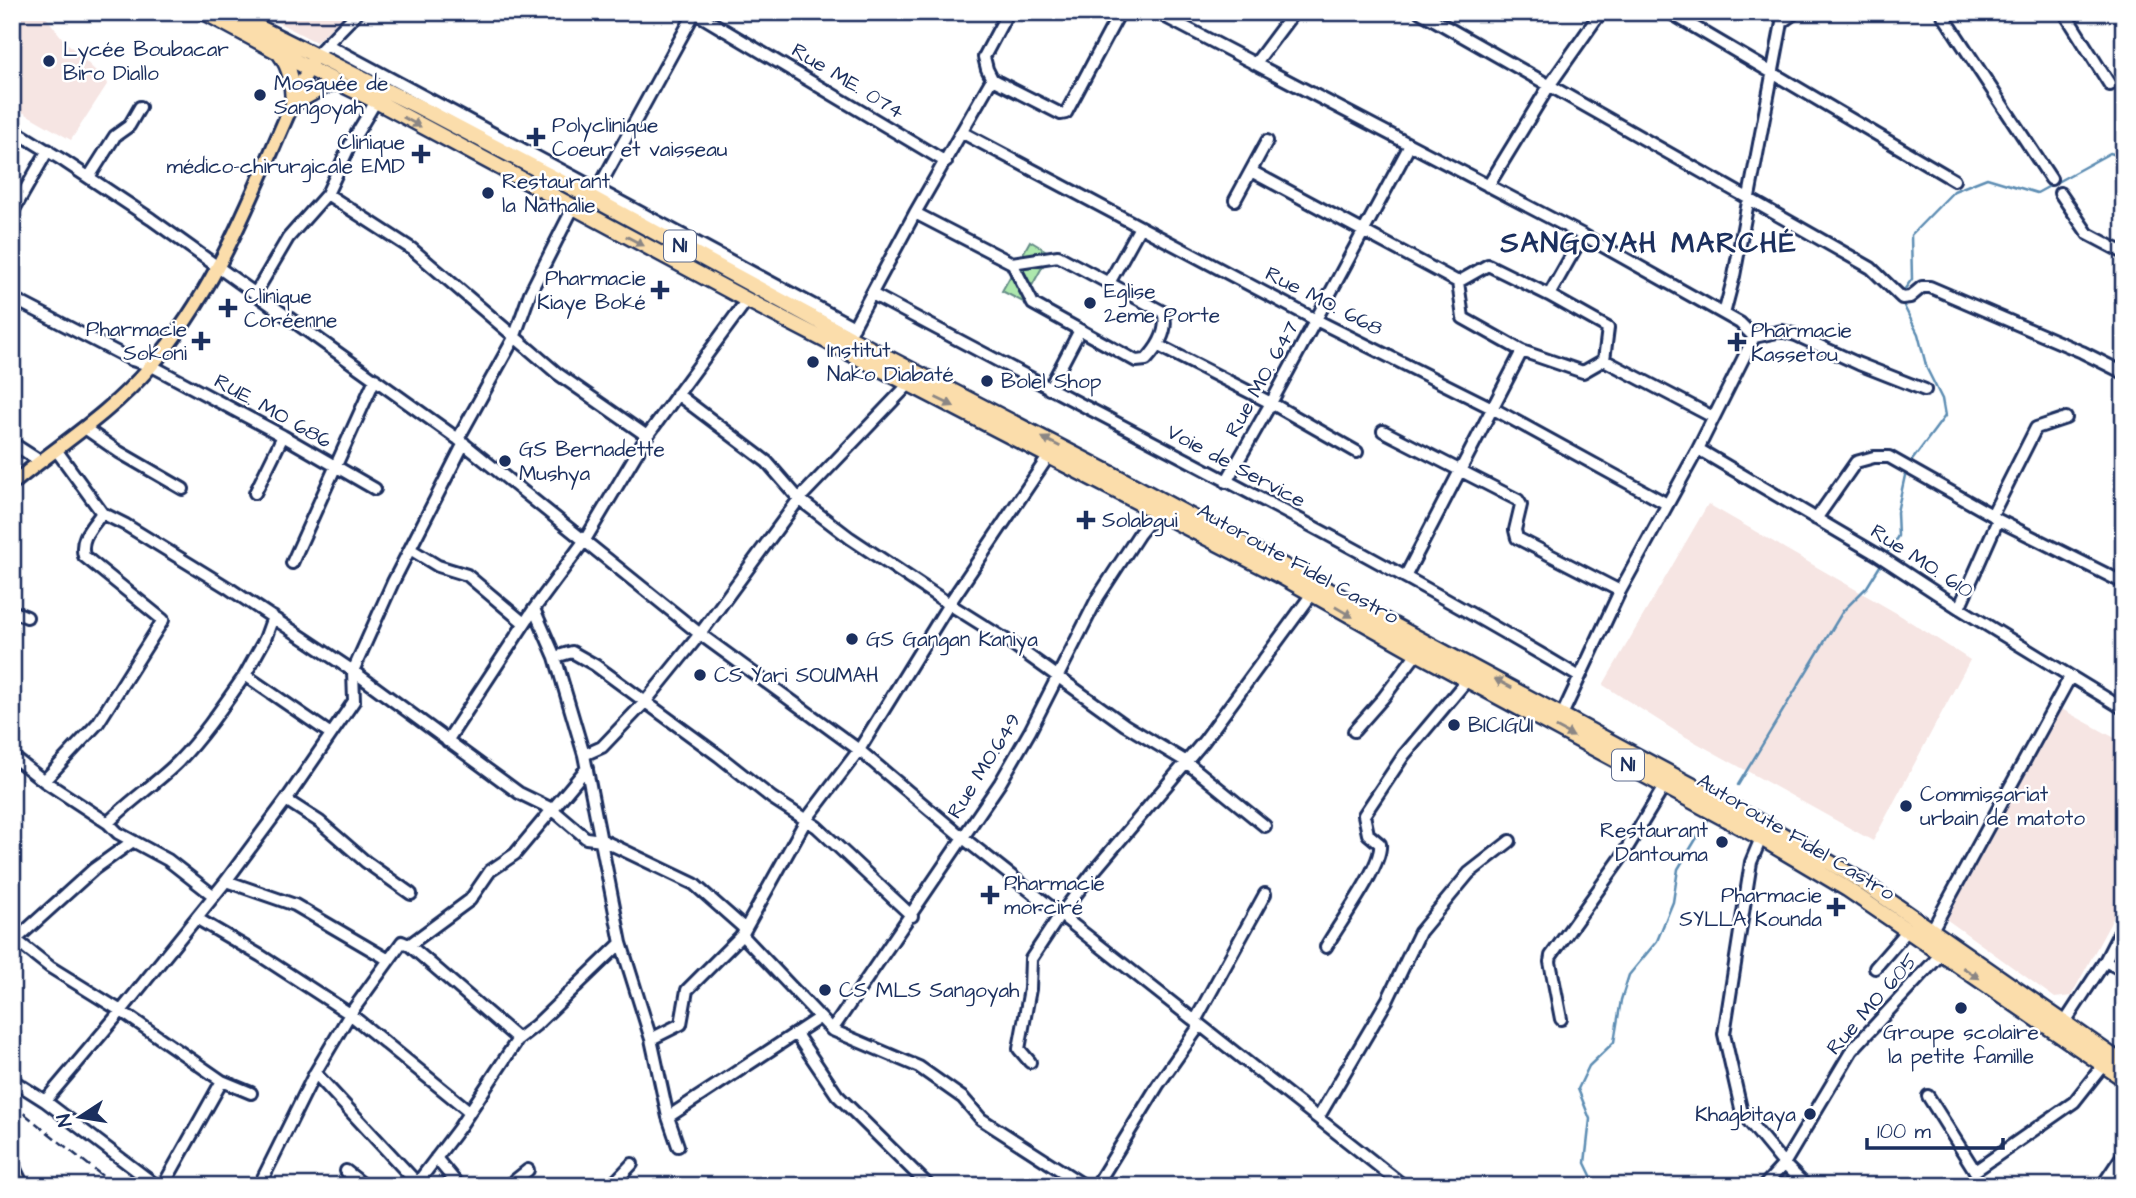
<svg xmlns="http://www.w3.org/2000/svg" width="2136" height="1198" font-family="'Architects Daughter',sans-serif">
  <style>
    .built { fill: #f6e5e3 }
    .green { fill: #ade8ad; stroke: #648c86; stroke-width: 2 }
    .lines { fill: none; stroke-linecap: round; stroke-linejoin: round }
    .stream { stroke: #5d8db3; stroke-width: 2.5 }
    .minor-casing { stroke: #1b2f5e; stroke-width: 16 }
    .major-casing { stroke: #1b2f5e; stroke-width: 18 }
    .highway-casing { stroke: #1b2f5e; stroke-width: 19 }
    .minor { stroke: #fff; stroke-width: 10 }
    .major { stroke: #fbddab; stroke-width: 12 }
    .highway { stroke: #fbddab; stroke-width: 14 }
    .rail { stroke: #1b2f5e; stroke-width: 2.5; stroke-dasharray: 10 5; stroke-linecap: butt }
    .oneway { fill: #8b8684 }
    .poi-dot { fill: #1b2f5e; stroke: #fff; stroke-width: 2.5 }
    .labels { text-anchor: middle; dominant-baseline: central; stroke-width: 5; stroke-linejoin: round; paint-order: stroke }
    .shield { fill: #fff; stroke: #5f6d8e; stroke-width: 2 }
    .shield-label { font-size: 19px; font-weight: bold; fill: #1b2f5e }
    .poi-label { font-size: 21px; fill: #1b2f5e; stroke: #fff; text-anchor: start }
    .street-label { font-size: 21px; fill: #1b2f5e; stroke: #fff }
    .district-label { font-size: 28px; font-weight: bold; letter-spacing: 2px; fill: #1b2f5e; stroke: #fff }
  </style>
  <rect width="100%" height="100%" fill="#fff"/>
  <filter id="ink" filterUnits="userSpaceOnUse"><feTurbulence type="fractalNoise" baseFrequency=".0143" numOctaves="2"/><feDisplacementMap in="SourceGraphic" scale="14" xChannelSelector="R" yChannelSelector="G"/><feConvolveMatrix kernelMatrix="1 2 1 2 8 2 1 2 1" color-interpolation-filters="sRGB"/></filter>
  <g filter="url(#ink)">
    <path class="built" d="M12 12H42L63 39 108 83 71 140 12 106Z
      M258 12H348L316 42Z
      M1708 504 1898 614 1970 660 1873 841 1677 732 1603 685Z
      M2060 708 2124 743V898L2071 996 2055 998 1946 919Z"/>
    <path class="green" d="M1030 241 1050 253 1023 302 1002 291Z"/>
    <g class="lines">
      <path class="stream" d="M1904 294V290L1912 279 1911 235 1954 191 1987 178 2037 193 2110 153 2120 156 2124 154
        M1903 300V304L1918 334 1927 369 1942 399 1945 416 1910 463
        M1886 555 1898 536 1897 512 1906 471
        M1738 785 1843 611 1867 587 1880 566
        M1596 1186 1585 1163 1590 1119 1578 1089 1589 1066 1614 1042 1621 1000 1629 975 1657 941 1673 902 1678 869 1707 821"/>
      <defs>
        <path id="minor" d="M694 12 946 162
          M1008 12 984 57 987 69 992 79 1061 114 1066 113 1120 12
          M1156 12 1583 235 1724 314
          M1420 12 1871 268 1902 298 1910 297 1922 287H1930L2082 352 2124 373
          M1669 12 1954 180
          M1941 12 2051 179
          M2064 12 2110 85
          M1782 22 1796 12
          M326 44 854 327
          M314 57 358 12
          M1255 64 1294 12
          M376 101 351 143 327 194 412 249 558 374 647 436
          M12 129 64 161 151 219 458 439 700 634 859 750 962 837 1404 1186
          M963 133 1316 320 1492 408 1667 504
          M1251 171 1458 282 1488 265 1549 295 1608 328 1604 360
          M89 177 115 136 129 126 140 107
          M1488 186 1549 86 1601 12
          M598 189 695 12
          M2060 193 2088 234 2124 253
          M1235 200 1267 141
          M12 213 48 150
          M915 213 1012 263 1058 256 1163 312C1169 329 1158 347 1146 360L1136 361 1033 304 1012 263
          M1458 282 1463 318 1522 351 1583 372 1604 360 1713 417
          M1109 283 1140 227
          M255 294 288 238 327 194
          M872 294C1108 421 1349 539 1578 676
          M1549 295 1583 235
          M12 298 132 360 152 366 283 436 375 489
          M852 330 915 213 992 79
          M1754 337 1782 331 1796 335 1859 364 1925 390
          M1159 346 1271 403 1357 452
          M1049 389 1080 330
          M677 394 767 462 799 499 850 538 949 604 1011 643 1125 725 1185 761 1265 826
          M86 429 119 452 183 489
          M1383 431 1518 500 1521 505 1515 530 1517 538 1620 591
          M458 439 514 338 530 293 573 208
          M12 443 40 461
          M1698 449 1878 555 1959 608 2124 709
          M57 451 102 513 126 525 230 589 353 671 519 793 552 809 586 838 602 840 694 884 745 929
          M1226 482 1271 403 1410 145
          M255 493 283 436
          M1992 515 2036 428 2066 418
          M1816 519 1856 462 1874 457H1889L1992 515 1998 520 2124 583
          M410 549 438 566 467 575 524 623
          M292 563 375 379
          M1405 577 1522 351
          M1959 608 1998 520
          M534 609 555 657 584 755 621 943 651 1039 668 1117 678 1146
          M12 611 27 617
          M555 657 572 652 595 665 719 756 772 798 817 827 912 916
          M245 675 265 639 273 617
          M1562 715 1620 591 1698 449 1754 337 1740 323 1724 314 1734 276 1784 12
          M1354 731 1384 697 1417 653
          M447 741 534 609 585 540 647 436 747 300
          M584 755 602 747 645 702 700 634 799 499 909 384
          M12 756 44 781 108 823 118 833 168 860 214 896
          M44 781 98 723 163 620 84 556C79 538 92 527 102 513
          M286 800 320 822 366 862 411 894
          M108 823C129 801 156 784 178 762 203 736 224 705 245 675L331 734
          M1761 838 1751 862 1724 1034 1742 1113 1784 1164 1806 1186
          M226 881 295 905 389 960
          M196 918 261 956 350 1014 469 1111
          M1932 930 2070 677
          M742 935 832 1030 1000 783 1030 731 1098 597 1139 534 1157 512
          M12 937 50 967 121 1011 222 1081 163 1186
          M12 943 94 869 133 841
          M409 945 470 900 490 871 515 854 587 768
          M1326 947C1338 925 1383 865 1380 844L1368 834 1364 815 1404 755 1468 679
          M2105 961 2124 971
          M1875 968 1908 930
          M1561 1019 1550 962 1551 956 1621 858 1665 785
          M1195 1021 1265 894
          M2065 1022 2105 961 2124 924
          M832 1030 919 1067 963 1098 981 1119 1085 1186
          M796 1034 837 1095 929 1186
          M651 1039 681 1024 687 990 742 935 806 820 859 750 949 604 1048 457
          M1030 1062 1019 1049 1030 989 1031 959 1060 915 1094 871 1204 741 1312 594
          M315 1073 417 1183
          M12 1080 45 1101 157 1186
          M222 1081 251 1093
          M1928 1096 1975 1171 2074 1102 2104 1064
          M45 1101 121 1011 226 881 286 800 354 701 353 671 393 582 464 443
          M668 1117 819 1018
          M1318 1118 1388 999 1420 932 1469 873 1510 841
          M436 1158 459 1186
          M346 1171 365 1186
          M259 1186 315 1073 350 1014 402 942 409 945 518 1039
          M415 1186 459 1128 518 1039 536 1025 621 943
          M508 1186 528 1170
          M611 1186 632 1164
          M1096 1186 1158 1085 1200 1025
          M1764 1186 1784 1164 1852 1050 1942 953
          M2102 1186 2124 1153"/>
        <path id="major" d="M12 484C59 445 109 415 150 367 228 278 263 161 314 57
          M12 1165 22 1186"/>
        <path id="highway" d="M204 12 308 68 376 101 747 300 1277 574 1417 653 1761 838 1847 889 2124 1079
          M228 12 419 107 592 198 848 337 1112 474 1762 823 1858 879 2124 1064
          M280 54C292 70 292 85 293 104L329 84 337 83"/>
      </defs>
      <use href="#minor" class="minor-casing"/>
      <use href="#major" class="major-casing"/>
      <use href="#highway" class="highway-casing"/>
      <use href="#minor" class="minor"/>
      <use href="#major" class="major"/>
      <use href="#highway" class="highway"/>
      <path class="rail" d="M12 1104 115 1186"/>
    </g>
    <defs><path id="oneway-solid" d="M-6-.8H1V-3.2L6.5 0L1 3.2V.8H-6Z" transform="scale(1.75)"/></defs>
    <g class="oneway">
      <use href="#oneway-solid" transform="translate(412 122) rotate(29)"/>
      <use href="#oneway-solid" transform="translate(635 241) rotate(28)"/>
      <use href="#oneway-solid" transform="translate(945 402) rotate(26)"/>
      <use href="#oneway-solid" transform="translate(1051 442) rotate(-153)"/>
      <use href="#oneway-solid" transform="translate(1344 612) rotate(30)"/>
      <use href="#oneway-solid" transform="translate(1503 683) rotate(-152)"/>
      <use href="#oneway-solid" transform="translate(1565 732) rotate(29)"/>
      <use href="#oneway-solid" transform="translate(1971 973) rotate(34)"/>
    </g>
  </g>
  <g class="poi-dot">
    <circle cx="49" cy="61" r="7"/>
    <circle cx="260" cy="95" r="7"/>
    <path d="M532.5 126.5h7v7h7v7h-7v7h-7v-7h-7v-7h7z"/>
    <path d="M417.5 143.5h7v7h7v7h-7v7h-7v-7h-7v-7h7z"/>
    <circle cx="488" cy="193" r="7"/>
    <path d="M656.5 279.5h7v7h7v7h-7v7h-7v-7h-7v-7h7z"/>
    <circle cx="1090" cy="303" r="7"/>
    <path d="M224.5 297.5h7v7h7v7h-7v7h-7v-7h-7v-7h7z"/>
    <path d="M197.5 330.5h7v7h7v7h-7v7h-7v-7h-7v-7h7z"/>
    <path d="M1733.5 331.5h7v7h7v7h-7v7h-7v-7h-7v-7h7z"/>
    <circle cx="813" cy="362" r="7"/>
    <circle cx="987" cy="381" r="7"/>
    <circle cx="505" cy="461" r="7"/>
    <path d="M1082.5 509.5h7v7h7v7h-7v7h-7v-7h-7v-7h7z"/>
    <circle cx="852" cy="639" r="7"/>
    <circle cx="700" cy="675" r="7"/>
    <circle cx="1454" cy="725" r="7"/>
    <circle cx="1906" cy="806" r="7"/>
    <circle cx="1722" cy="842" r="7"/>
    <path d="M986.5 884.5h7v7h7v7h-7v7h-7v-7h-7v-7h7z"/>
    <path d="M1832.5 896.5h7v7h7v7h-7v7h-7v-7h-7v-7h7z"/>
    <circle cx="825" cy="990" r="7"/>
    <circle cx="1961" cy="1008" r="7"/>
    <circle cx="1810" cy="1114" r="7"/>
  </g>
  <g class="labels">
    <g class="shield">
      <rect x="664" y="230.5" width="32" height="31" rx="5"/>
      <rect x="1612" y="749.5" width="32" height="31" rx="5"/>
    </g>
    <g class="shield-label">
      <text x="680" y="246">N1</text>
      <text x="1628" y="765">N1</text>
    </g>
    <g class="poi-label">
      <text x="63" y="49">Lycée Boubacar<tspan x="63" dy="24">Biro Diallo</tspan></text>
      <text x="274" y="83">Mosquée de<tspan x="274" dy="24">Sangoyah</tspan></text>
      <text x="552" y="125">Polyclinique<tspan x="552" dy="24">Coeur et vaisseau</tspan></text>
      <text x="405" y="142" text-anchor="end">Clinique<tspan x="405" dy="24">médico-chirurgicale EMD</tspan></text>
      <text x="502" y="181">Restaurant<tspan x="502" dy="24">la Nathalie</tspan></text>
      <text x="646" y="278" text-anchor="end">Pharmacie<tspan x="646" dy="24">Kiaye Boké</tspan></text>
      <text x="1104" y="291">Eglise<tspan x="1104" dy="24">2eme Porte</tspan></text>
      <text x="244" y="296">Clinique<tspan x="244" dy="24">Coréenne</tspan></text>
      <text x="187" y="329" text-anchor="end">Pharmacie<tspan x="187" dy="24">Sokoni</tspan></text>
      <text x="1751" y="330">Pharmacie<tspan x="1751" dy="24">Kassetou</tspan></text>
      <text x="827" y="350">Institut<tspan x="827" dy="24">Nako Diabaté</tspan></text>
      <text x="1001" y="381">Bolel Shop</text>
      <text x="519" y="449">GS Bernadette<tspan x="519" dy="24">Mushya</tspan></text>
      <text x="1102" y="520">Solabgui</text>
      <text x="866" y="639">GS Gangan Kaniya</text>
      <text x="714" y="675">CS Yari SOUMAH</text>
      <text x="1468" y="725">BICIGUI</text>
      <text x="1920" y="794">Commissariat<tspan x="1920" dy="24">urbain de matoto</tspan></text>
      <text x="1708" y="830" text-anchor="end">Restaurant<tspan x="1708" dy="24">Dantouma</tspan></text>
      <text x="1004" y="883">Pharmacie<tspan x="1004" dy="24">morciré</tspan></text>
      <text x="1822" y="895" text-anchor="end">Pharmacie<tspan x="1822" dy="24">SYLLA Kounda</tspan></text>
      <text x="839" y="990">CS MLS Sangoyah</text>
      <text x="1961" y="1032" text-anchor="middle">Groupe scolaire<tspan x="1961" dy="24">la petite famille</tspan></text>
      <text x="1796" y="1114" text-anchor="end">Khagbitaya</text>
    </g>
    <g class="street-label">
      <text transform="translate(848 81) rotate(31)">Rue ME. 074</text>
      <text transform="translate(1324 301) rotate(27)">Rue MO. 668</text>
      <text transform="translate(1262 379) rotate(-61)">Rue MO. 647</text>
      <text transform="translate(273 411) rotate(29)">RUE. MO 686</text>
      <text transform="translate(1236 466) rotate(28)">Voie de Service</text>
      <text transform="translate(1922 561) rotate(33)">Rue MO. 610</text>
      <text transform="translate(1298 564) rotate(29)">Autoroute Fidel Castro</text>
      <text transform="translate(984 766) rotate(-58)">Rue MO.649</text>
      <text transform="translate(1796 837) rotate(31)">Autoroute Fidel Castro</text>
      <text transform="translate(1872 1004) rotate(-49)">Rue MO 605</text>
    </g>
    <g class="district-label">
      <text x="1649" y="243">SANGOYAH MARCHÉ</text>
    </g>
  </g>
  <rect width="2136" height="1198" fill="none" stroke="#fff" stroke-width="42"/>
  <rect x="21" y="21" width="2094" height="1156" fill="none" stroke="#1b2f5e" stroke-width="2.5" filter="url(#ink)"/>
  <g transform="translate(80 1117) rotate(258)" stroke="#ffffff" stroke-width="5" paint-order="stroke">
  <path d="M0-5L12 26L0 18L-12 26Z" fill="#1b2f5e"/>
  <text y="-10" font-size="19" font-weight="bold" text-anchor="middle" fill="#1b2f5e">N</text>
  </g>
  <path d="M1867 1138v10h136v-10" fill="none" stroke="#1b2f5e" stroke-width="3.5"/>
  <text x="1877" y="1138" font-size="21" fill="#1b2f5e" stroke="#ffffff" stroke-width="5" paint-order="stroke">100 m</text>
</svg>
